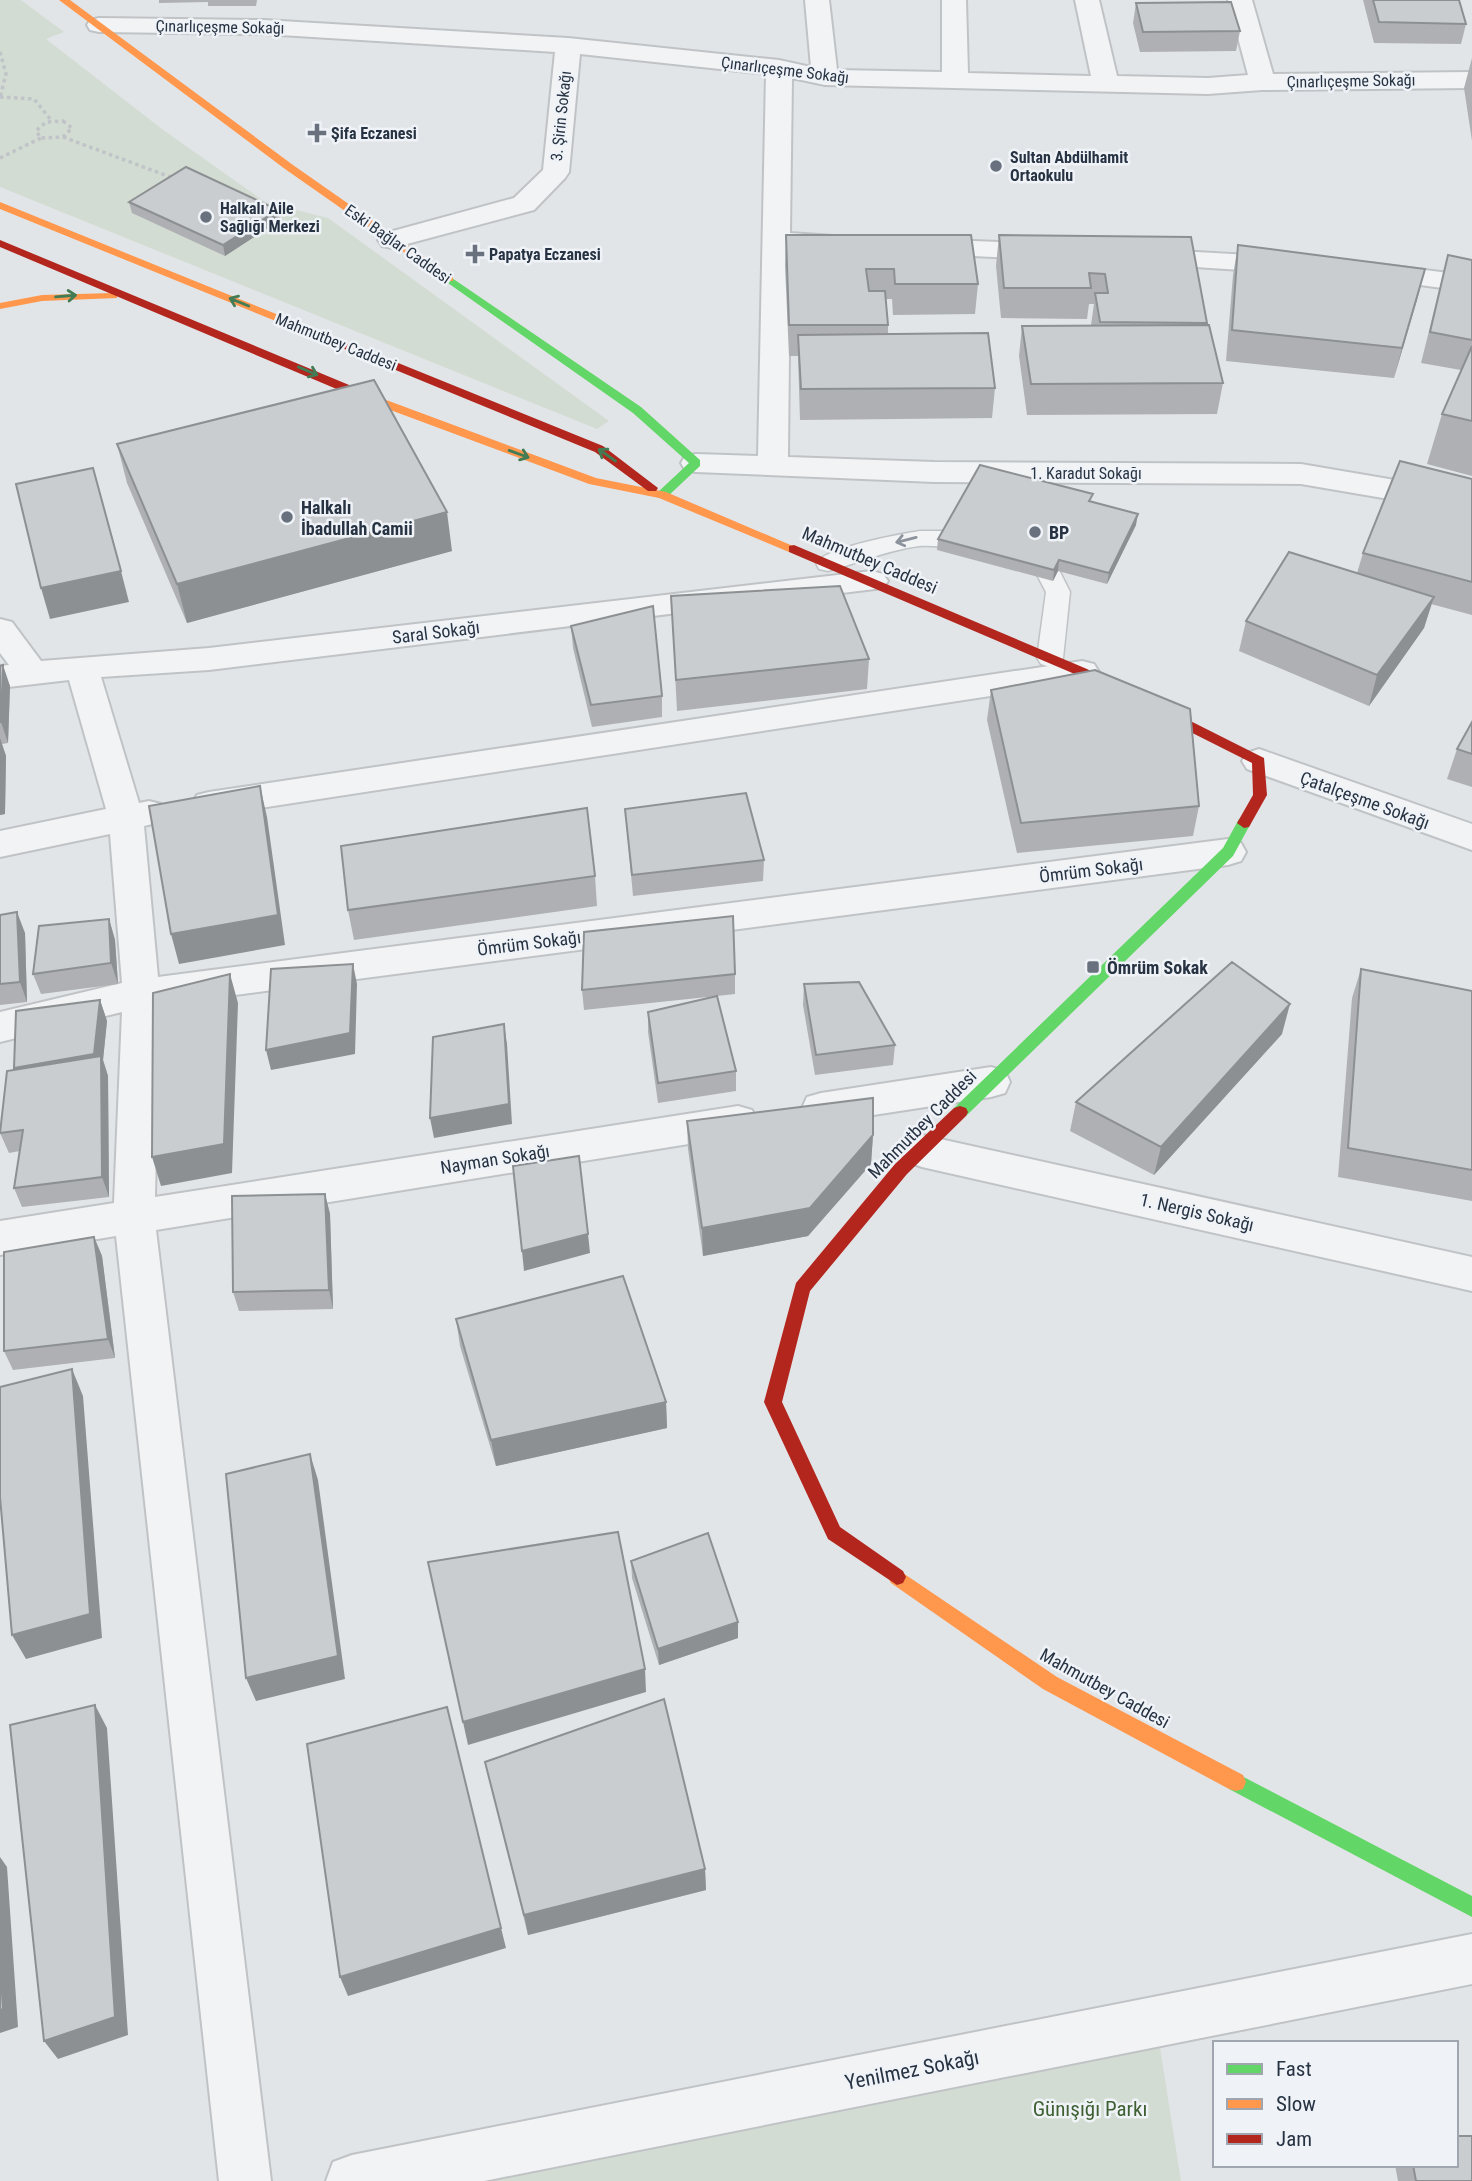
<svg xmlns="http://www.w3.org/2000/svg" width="1472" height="2181" font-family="'Roboto Condensed',sans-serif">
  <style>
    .green { fill: #d3dcd2 }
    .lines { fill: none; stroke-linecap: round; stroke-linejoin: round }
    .lane-casing { stroke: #c0c3c6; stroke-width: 3 }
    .street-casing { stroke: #c0c3c6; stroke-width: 4 }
    .path { stroke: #c0c3c7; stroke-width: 3.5; stroke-dasharray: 3.5 3.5; stroke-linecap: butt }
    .lane { fill: #f2f3f4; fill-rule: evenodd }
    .street { fill: #f2f3f4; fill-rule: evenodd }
    .fast { fill: #63d668; fill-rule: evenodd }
    .slow { fill: #ff974d; fill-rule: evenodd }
    .jam { fill: #b3261e; fill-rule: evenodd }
    .wall { fill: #aeb0b3 }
    .shaded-wall { fill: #8d9092 }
    .building { fill: #cacdd0; stroke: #8d9092; stroke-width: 2 }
    .oneway { stroke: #427c54 }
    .oneway2 { stroke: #8c939c }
    .poi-dot { fill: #68717d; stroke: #eff3f7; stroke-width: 2.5 }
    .labels { text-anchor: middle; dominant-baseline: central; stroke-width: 5; stroke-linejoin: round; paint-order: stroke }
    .far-street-label { font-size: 16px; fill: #273343; stroke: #eff3f7 }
    .far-poi-label { font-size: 16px; font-weight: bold; fill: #273343; stroke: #eff3f7; text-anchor: start }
    .poi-label { font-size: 18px; font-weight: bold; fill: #273343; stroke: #eff3f7; text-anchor: start }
    .street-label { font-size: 18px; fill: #273343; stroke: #eff3f7 }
    .near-street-label { font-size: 21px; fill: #273343; stroke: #eff3f7 }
    .near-park-label { font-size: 21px; fill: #3e6032; stroke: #eff3f7 }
  </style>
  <rect width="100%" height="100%" fill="#e2e5e8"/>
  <path class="green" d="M0 0H21L64 32 46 39 162 129 265 202 328 218 609 421 597 429 0 187Z
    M1156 2022 1181 2181H352Z"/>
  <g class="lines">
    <defs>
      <path id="lane" d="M920 531H958L986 536 989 542 986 548C968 552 940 544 919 546 887 550 859 563 828 571L819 569 816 563C825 548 900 534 920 531Z
        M1024 550 1054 560 1070 592 1063 658 1059 664 1050 667 1041 664 1037 658 1046 592 1035 571 1015 564 1012 558 1015 552Z"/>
      <path id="street" d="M805 0H829L837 70 942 72V0H966L968 73 1091 76 1075 0H1099L1117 76 1208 78 1248 75 1228 0H1252L1273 74 1472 72V88L1262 90 1208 94 825 85 792 78 790 233 848 237 852 243 848 249 838 251 790 250 788 457 934 462 1301 464 1424 485 1472 497V517L1424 505 1301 484 934 482 696 472 685 470 681 463 685 456 696 454 758 456 766 74 580 54 569 172 565 178 534 210 392 248 382 246 378 240 382 234 514 198 543 170 555 52 264 34 99 32 90 30 87 25 90 20 99 18 264 20 568 38 779 60 811 67Z
        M923 239 1051 244 1061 246 1065 252 1061 258 1051 260 913 253 909 247 913 241Z
        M1143 249 1286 257 1296 259 1300 265 1296 271 1286 273 1133 263 1129 257 1133 251Z
        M1370 263 1472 276V292L1360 277 1356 271 1360 265Z
        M872 571 883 574 888 581 883 588 209 670 101 677 139 803 149 801 161 804 166 813 161 822 144 826 158 977 1228 839 1241 843 1246 852 1241 861 1228 865 159 1005 155 1197 738 1106 752 1110 757 1121 752 1132 738 1136 156 1230 271 2181H219L116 1236 0 1255V1221L114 1203 122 1012 0 1042V1012L122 983 110 834 0 857V831L106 809 69 680 0 688V666L9 665 0 653V619L12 622 41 661 209 648Z
        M1082 661 1094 664 1099 672 1094 680 209 816 197 813 192 804 197 795 209 792Z
        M1259 749 1472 824V850L1247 769 1242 761 1247 753Z
        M991 1067 1005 1071 1010 1082 1005 1093 991 1097 821 1123 807 1119 802 1108 807 1097 821 1093Z
        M922 1135 1472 1257V1291L922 1167 908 1162 902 1151 908 1140Z
        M1472 1934V1984L484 2181H326L333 2162 352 2155Z"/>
    </defs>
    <use href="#lane" class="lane-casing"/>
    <use href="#street" class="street-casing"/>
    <path class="path" d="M0 52 6 74 0 97
      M0 97 34 99 51 120
      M63 121 72 128 63 137 41 138 36 131 46 122Z
      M63 137 173 178
      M0 158 41 138"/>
    <use href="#lane" class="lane"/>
    <use href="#street" class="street"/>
    <path class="fast" d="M449 276 641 407 700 460V466L666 498H658V492L689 463 633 413 445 281 443 279Z
      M1244 818 1251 823 1233 856 966 1116H954L952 1112 954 1108 1223 848 1239 819Z
      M1236 1773 1472 1896V1917L1229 1789 1226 1782 1229 1775Z"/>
    <path class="slow" d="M59 0H70L293 165 453 277V281H445L285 169Z
      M0 202 333 337 335 339 329 343 325 341 0 209Z
      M113 293 117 294V298L42 301 0 309V303L42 295Z
      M362 391 596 478 666 492 800 549 799 552H789L659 498 589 484 358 398 356 395Z
      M897 1569 1057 1677 1243 1775 1246 1782 1243 1789 1236 1791 1229 1789 1043 1689 891 1583 888 1577 891 1571Z"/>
    <path class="jam" d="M0 240 366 392 368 395 362 399 358 398 0 247Z
      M329 335 603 446 658 488 656 491H648L595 452 325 341V337Z
      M794 545 1087 669 1264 758 1267 795 1249 827 1244 828 1237 823 1253 795 1252 763 1077 675 789 552V546Z
      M960 1106 966 1108 968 1112 966 1116 907 1174 810 1291 782 1402 840 1527 903 1571 906 1577 903 1583 897 1585 828 1539 764 1402 796 1283 895 1164 954 1108Z"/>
  </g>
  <path class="wall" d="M159 0H257L256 6H208V2L159 3Z
    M1363 0H1459L1466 24 1461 44 1374 43Z
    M1136 3 1240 31 1236 51 1140 52 1133 23Z
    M1472 58V141L1464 88Z
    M129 202 278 210 280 220 225 256 132 213Z
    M786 235 978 284 975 314 893 315 892 299H886L888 325V334L995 388 992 418 800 420 798 356H789L785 266Z
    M999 235 1191 237 1207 325 1223 383 1217 414 1027 415 1019 356 1022 326 1091 325 1094 304H1089L1087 319 1001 318 996 266Z
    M1238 245 1425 269 1394 378 1226 361 1233 275Z
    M1448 255 1472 260V476L1427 464 1442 414 1461 370 1421 363Z
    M117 444 452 551 187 623 127 483Z
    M1472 479V615L1431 604 1424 628 1369 706 1239 651 1246 621 1357 573 1363 553Z
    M1092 502 1136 525 1107 584 1058 571 1053 581 937 550 938 539Z
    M671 596 869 659 867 689 677 711Z
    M571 626 662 696V717L592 727 573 648Z
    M0 666 10 686 8 743 2 744 6 756 5 814 0 815Z
    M991 690 1199 806 1193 836 1017 853 987 720Z
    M1472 722V787L1447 779 1457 749Z
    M625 809 764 860 763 881 633 896Z
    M595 876 597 906 354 940 348 910Z
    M0 915 25 933 27 1002 0 1005Z
    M109 919 115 940 118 984 41 994 33 974Z
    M1361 969 1472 991V1201L1338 1177 1352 998Z
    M735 974V994L717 996 736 1071V1091L658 1103 648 1032V1012L717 996 584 1010 582 990Z
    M804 984 895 1045 893 1065 815 1075 803 1005Z
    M100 1000 107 1021 103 1060 108 1076 109 1197 22 1207 14 1188 20 1151 9 1153 0 1133 14 1070V1068Z
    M1282 1034 1154 1175 1070 1131 1076 1102Z
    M687 1121 873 1135 871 1164 808 1236 703 1256 688 1149Z
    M325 1194 330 1214 333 1309 239 1311 233 1292Z
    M94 1237 102 1256 115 1358 13 1370 4 1351Z
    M456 1319 666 1402 667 1428 496 1466 460 1346Z
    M631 1561 738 1638 659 1665 632 1578Z
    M485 1762 705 1869 706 1890 528 1935Z
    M1395 2165H1456L1472 2181H1398Z"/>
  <path class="shaded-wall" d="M278 210 280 220 225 256 223 245Z
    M1425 269 1417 300 1394 378 1402 348Z
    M447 512 452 551 187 623 177 584Z
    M1138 514 1136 525 1107 584 1109 573Z
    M1059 560 1058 571 1053 581 1054 570Z
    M121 571 129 602 50 619 41 588Z
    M1434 597 1424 628 1369 706 1377 675Z
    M3 665 10 686 8 743 1 722Z
    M0 738 6 756 5 814 0 815Z
    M260 786 267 817 285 945 179 964 171 934Z
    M17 912 25 933 27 1002 20 982Z
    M109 919 115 940 118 984 111 963Z
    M353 964 357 984 355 1054 271 1070 266 1050Z
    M230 974 238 1003 232 1173 161 1186 152 1157Z
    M100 1000 107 1021 103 1060 108 1076 109 1197 102 1177 21 1088 14 1068Z
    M1290 1004 1282 1034 1154 1175 1161 1147Z
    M504 1024 507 1044 512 1124 434 1138 430 1118Z
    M873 1135 871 1164 808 1236 703 1256 702 1228Z
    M325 1194 330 1214 333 1309 329 1290Z
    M588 1234 590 1253 524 1271 522 1251Z
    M94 1237 102 1256 115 1358 108 1339Z
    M72 1369 83 1396 102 1638 26 1659 12 1635Z
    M666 1402 667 1428 496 1466 491 1440Z
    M310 1454 318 1480 345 1679 256 1701 246 1678Z
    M738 1622V1638L659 1665 658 1649Z
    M645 1669 646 1692 468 1745 463 1722Z
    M95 1705 107 1728 128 2035 58 2059 44 2041Z
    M0 1857 7 1867 18 2027 0 2033Z
    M705 1869 706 1890 528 1935 524 1915Z
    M501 1928 506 1948 348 1996 340 1977Z"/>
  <path class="building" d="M1373 0H1459L1466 24 1379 22Z
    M1231 2 1240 31 1143 32 1136 3Z
    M186 167 278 210 223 245 129 202Z
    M786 235H971L978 284H895L894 269H866L869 291H885L888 325H789Z
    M999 235 1191 237 1207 323 1100 322 1095 293H1108L1105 274 1089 273 1091 288H1004Z
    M1238 245 1425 269 1402 348 1232 330Z
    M1448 255 1472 260V340L1430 332Z
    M1209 325 1223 383 1031 384 1022 326Z
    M988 333 995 388 801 389 798 335Z
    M1472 346V421L1442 414Z
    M374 380 447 512 177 584 117 444Z
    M1400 461 1472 479V582L1363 553Z
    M980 465 1093 494 1089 501 1138 514 1109 573 1059 560 1054 570 938 539Z
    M93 468 121 571 41 588 16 484Z
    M1289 552 1434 597 1377 675 1246 621Z
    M840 586 869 659 676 680 671 596Z
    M653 606 662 696 591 705 571 626Z
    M3 665 1 722H0V666Z
    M1095 670 1190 709 1199 806 1021 823 991 690Z
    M1472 722V754L1457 749Z
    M260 786 278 915 171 934 149 806Z
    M746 793 764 860 632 875 625 809Z
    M587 808 595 876 348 910 341 846Z
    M17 912 20 982 0 984V915Z
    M733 916 735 974 582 990 584 932Z
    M109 919 111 963 33 974 39 926Z
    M1232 962 1290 1004 1161 1147 1076 1102Z
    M353 964 350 1033 266 1050 271 969Z
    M1361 969 1472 991V1170L1348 1148Z
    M230 974 224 1144 152 1157 153 993Z
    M859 982 895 1045 816 1055 804 984Z
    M717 996 736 1071 658 1083 648 1012Z
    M100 1000 94 1054 14 1068 16 1011Z
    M504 1024 509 1104 430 1118 433 1037Z
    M101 1056 102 1177 14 1188 23 1130 0 1133 7 1071Z
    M873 1098V1135L810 1208 702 1228 687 1121Z
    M579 1156 588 1234 522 1251 513 1166Z
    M325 1194 329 1290 233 1292 232 1196Z
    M94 1237 108 1339 4 1351V1252Z
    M623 1276 666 1402 491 1440 456 1319Z
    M72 1369 90 1614 12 1635 0 1497V1387Z
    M310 1454 338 1656 246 1678 226 1474Z
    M618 1532 645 1669 463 1722 428 1562Z
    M708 1533 738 1622 658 1649 631 1561Z
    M664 1699 705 1869 524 1915 485 1762Z
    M95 1705 115 2017 44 2041 10 1725Z
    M447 1707 501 1928 340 1977 307 1744Z
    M0 1962 3 2009 0 2010Z
    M1456 2136H1472V2181H1416L1413 2165H1456Z"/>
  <defs><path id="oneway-shaft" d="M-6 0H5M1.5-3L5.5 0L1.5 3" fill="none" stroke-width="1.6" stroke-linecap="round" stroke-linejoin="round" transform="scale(1.75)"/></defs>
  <g class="oneway">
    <use href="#oneway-shaft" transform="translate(66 296) rotate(-5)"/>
    <use href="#oneway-shaft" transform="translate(239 302) rotate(-158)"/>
    <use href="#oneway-shaft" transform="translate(308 371) rotate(23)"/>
    <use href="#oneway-shaft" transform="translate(519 454) rotate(20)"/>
    <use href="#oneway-shaft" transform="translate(607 455) rotate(-145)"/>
  </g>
  <use class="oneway2" href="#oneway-shaft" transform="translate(906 540) rotate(166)"/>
  <g class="poi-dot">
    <path d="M313.5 122.5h7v7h7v7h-7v7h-7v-7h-7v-7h7z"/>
    <circle cx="996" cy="166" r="7"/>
    <circle cx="206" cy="217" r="7"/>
    <path d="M471.5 243.5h7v7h7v7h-7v7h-7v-7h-7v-7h7z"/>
    <circle cx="287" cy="517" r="7"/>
    <circle cx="1035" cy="532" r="7"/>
    <rect x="1086" y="960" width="14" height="14" rx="3.5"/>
  </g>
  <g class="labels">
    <g class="far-street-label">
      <text transform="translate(220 27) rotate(1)">Çınarlıçeşme Sokağı</text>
      <text transform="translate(785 70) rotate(7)">Çınarlıçeşme Sokağı</text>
      <text transform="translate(1351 81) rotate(-1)">Çınarlıçeşme Sokağı</text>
      <text transform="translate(561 116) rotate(-84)">3. Şirin Sokağı</text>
      <text transform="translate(398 244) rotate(35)">Eski Bağlar Caddesi</text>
      <text transform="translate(336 342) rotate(22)">Mahmutbey Caddesi</text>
      <text x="1086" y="473">1. Karadut Sokağı</text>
    </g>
    <g class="far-poi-label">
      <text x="331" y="133">Şifa Eczanesi</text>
      <text x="1010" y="157">Sultan Abdülhamit<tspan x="1010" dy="18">Ortaokulu</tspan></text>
      <text x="220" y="208">Halkalı Aile<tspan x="220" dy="18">Sağlığı Merkezi</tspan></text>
      <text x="489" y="254">Papatya Eczanesi</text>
    </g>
    <g class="poi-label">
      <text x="301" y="507">Halkalı<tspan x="301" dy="21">İbadullah Camii</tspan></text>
      <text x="1049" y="532">BP</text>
      <text x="1107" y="967">Ömrüm Sokak</text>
    </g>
    <g class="street-label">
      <text transform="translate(870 560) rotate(23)">Mahmutbey Caddesi</text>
      <text transform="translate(436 632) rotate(-7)">Saral Sokağı</text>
      <text transform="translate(1365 800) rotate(20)">Çatalçeşme Sokağı</text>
      <text transform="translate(1091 870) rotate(-7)">Ömrüm Sokağı</text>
      <text transform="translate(529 943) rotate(-7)">Ömrüm Sokağı</text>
      <text transform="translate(922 1124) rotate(-45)">Mahmutbey Caddesi</text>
      <text transform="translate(495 1159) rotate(-9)">Nayman Sokağı</text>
      <text transform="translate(1197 1212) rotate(13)">1. Nergis Sokağı</text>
      <text transform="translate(1105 1688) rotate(29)">Mahmutbey Caddesi</text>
    </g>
    <g class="near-street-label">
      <text transform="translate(912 2070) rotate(-11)">Yenilmez Sokağı</text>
    </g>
    <g class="near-park-label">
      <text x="1090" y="2109">Günışığı Parkı</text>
    </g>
  </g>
  <rect x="1213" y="2041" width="245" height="126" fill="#eff3f7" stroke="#9fa6af" stroke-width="2"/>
  <rect x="1227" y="2064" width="35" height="10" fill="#63d668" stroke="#9fa6af" stroke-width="2"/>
  <text x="1276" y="2076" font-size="21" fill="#273343">Fast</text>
  <rect x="1227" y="2099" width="35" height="10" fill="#ff974d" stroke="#9fa6af" stroke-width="2"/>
  <text x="1276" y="2111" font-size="21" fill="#273343">Slow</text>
  <rect x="1227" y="2134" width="35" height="10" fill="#b3261e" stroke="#9fa6af" stroke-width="2"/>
  <text x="1276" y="2146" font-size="21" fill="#273343">Jam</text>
</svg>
